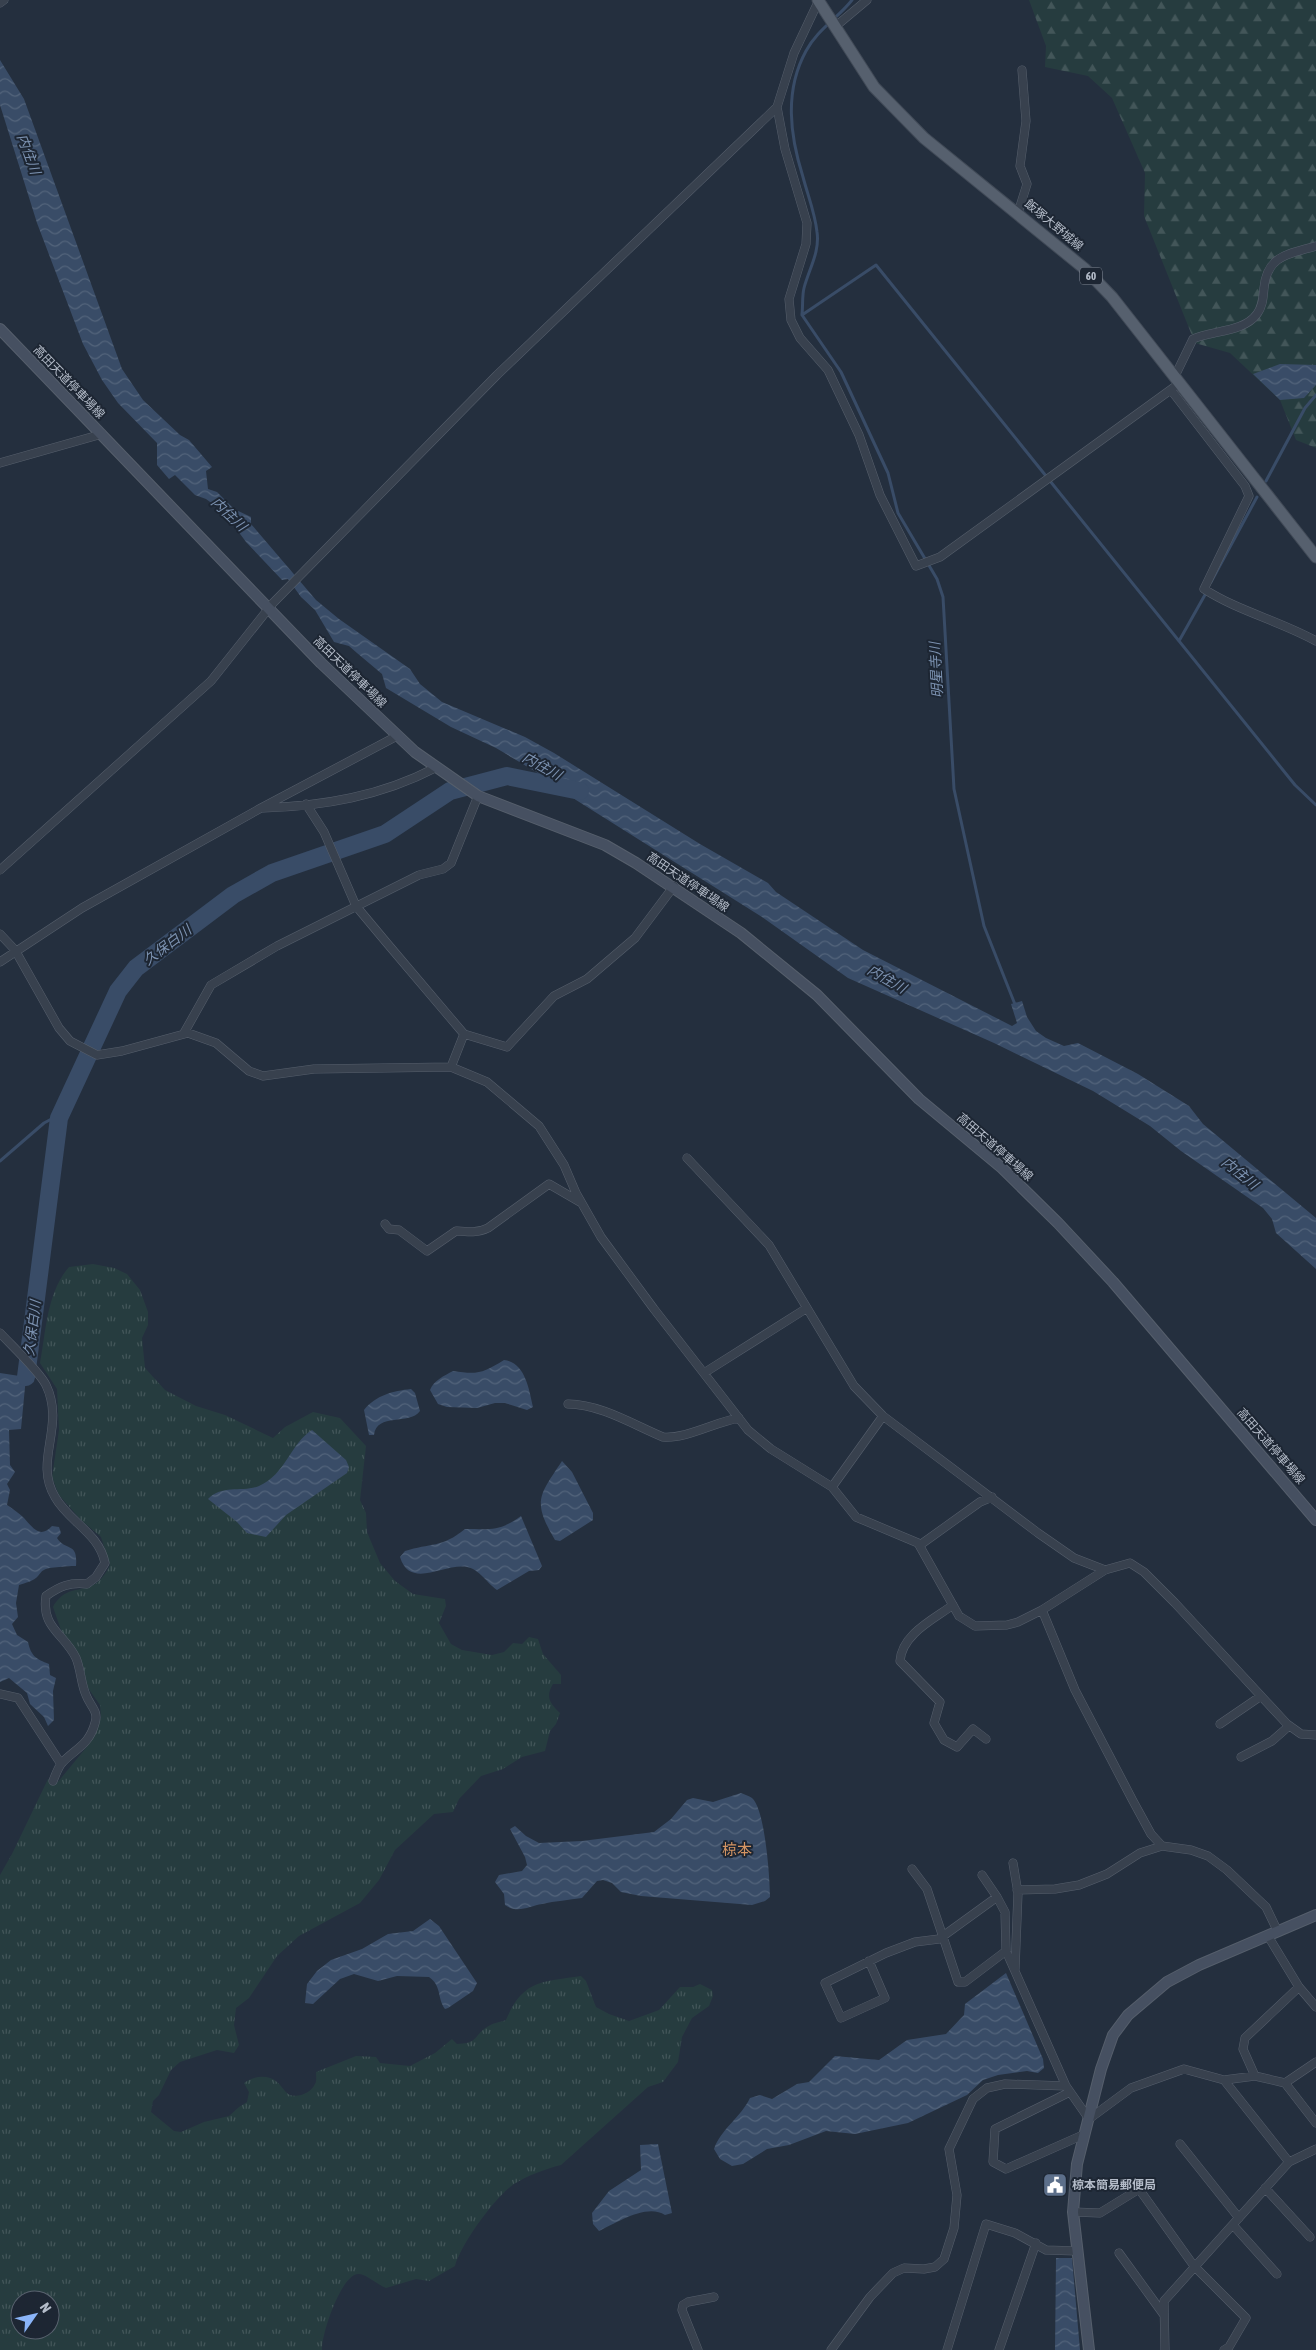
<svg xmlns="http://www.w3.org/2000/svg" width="1316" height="2350" font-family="'Asap Condensed','Noto Sans JP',sans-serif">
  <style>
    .grass { fill: url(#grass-tufts); fill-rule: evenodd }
    .forest { fill: url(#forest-firs) }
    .water { fill: url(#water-waves) }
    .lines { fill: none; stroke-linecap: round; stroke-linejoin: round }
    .stream { stroke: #394c67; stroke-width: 3 }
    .river { stroke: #394c67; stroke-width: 18 }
    .street-casing { stroke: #565f6c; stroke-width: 9 }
    .secondary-casing { stroke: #565f6c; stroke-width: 12 }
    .primary-casing { stroke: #414a57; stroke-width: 13 }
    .street { stroke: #38414e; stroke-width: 8 }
    .secondary { stroke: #465061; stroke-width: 10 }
    .primary { stroke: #56606e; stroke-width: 11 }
    .labels { text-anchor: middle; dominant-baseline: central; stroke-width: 4; stroke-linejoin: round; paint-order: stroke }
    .shield { fill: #1d2633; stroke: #878f9c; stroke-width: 1 }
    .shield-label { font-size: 11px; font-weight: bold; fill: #b4bcc9 }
    .street-label { font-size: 12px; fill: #b4bcc9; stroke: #1d2633 }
    .poi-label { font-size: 12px; font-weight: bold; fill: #b4bcc9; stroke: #1d2633; text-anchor: start }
    .water-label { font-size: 14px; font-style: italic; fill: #7c92b1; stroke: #1d2633 }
    .quarter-label { font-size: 15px; fill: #d59563; stroke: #1d2633 }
  </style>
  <defs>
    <pattern id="grass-tufts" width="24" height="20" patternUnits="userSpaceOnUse" patternTransform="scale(1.25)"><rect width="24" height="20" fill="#263c3f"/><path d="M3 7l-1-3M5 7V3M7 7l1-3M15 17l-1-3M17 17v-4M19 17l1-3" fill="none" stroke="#435659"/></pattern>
    <pattern id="forest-firs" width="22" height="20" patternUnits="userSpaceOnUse" patternTransform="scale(1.25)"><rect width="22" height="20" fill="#263c3f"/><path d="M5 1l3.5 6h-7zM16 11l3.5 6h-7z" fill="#435659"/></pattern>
    <pattern id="water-waves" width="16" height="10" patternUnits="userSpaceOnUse" patternTransform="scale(1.25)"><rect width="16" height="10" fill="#394c67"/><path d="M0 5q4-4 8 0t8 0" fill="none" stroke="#53647b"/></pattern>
  </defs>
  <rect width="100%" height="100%" fill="#242f3e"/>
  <path class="grass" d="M93 1264 114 1268 127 1274 140 1290 148 1312V1325L142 1338 145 1368 165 1390 196 1406 225 1415 273 1438 285 1427 313 1412 340 1418 366 1446 360 1500 366 1513 367 1532 380 1563 395 1581 413 1594 445 1599 446 1606 439 1623 451 1644 462 1650 492 1655 504 1652 513 1643 522 1644 529 1637 538 1639 543 1654 561 1675V1684H553C545 1697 550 1703 560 1713L556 1724 550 1731 545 1751 522 1757 503 1769 481 1776 459 1799 453 1812 434 1814 395 1850 379 1880 360 1903 299 1936 277 1956 249 1998 236 2008 234 2025 239 2045 234 2053 217 2050 180 2062 171 2070 159 2095 153 2101 151 2112 174 2131 181 2132 204 2122 229 2116 239 2107 247 2102 249 2092 244 2083C253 2076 268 2074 277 2082 281 2085 284 2091 288 2094 297 2099 311 2093 315 2084 317 2081 316 2075 316 2072L356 2056 376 2057 380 2063 410 2066 435 2053 452 2039 457 2044C479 2043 473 2036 487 2027 492 2023 501 2022 506 2020 523 1979 543 1982 581 1976L586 1981 596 2007 609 2014 629 2021 659 2010 680 1987H693L700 1984 712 1990 713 1996 709 2006 692 2018 682 2037 678 2062 663 2082 648 2087 561 2165C545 2169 529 2175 514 2184 495 2197 461 2244 455 2266L429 2281 416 2279 386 2288C378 2285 366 2274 359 2274 342 2272 321 2335 322 2350H0V1875L12 1854 48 1779 57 1783 90 1743 101 1717 100 1705 88 1688 81 1659 61 1630 53 1607C70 1577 92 1603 110 1565L101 1537 81 1520 59 1495 52 1477 59 1430 57 1389 40 1363C46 1331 47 1292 69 1267ZM20 2300H50V2330H20Z"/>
  <path class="forest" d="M1029 0H1316V448L1296 440 1280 400 1230 353 1195 343 1144 216 1145 173 1112 98 1088 76 1045 67 1046 46Z"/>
  <path class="water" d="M0 60 24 99 122 369 143 400 180 435 189 440 212 467 206 471 208 489 217 492 234 509 251 517V524L316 600 339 619 410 669 420 684 442 702 525 737 554 753 700 844 768 883 776 892 863 950 1012 1026 1017 1023 1011 1004 1022 1001 1027 1017 1036 1031 1046 1038 1064 1046 1078 1043 1138 1074 1189 1106 1203 1124 1316 1218V1269L1276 1233 1272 1219 1263 1208 1181 1151 1150 1126 1093 1091 994 1043 848 978 762 917 576 800 543 776 496 748 451 727 386 688 382 674 357 653 349 646 334 642 315 610 301 597 288 579 282 580 246 542 224 512 206 499 195 495 175 475 169 479 157 465V443L118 403 102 380 83 344 37 223 0 105Z
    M1280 364 1316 365V385L1304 398 1280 400 1253 374Z
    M504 1360C525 1362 529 1389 533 1407L527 1410 505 1403H495L477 1408 447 1407 438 1404 430 1390C434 1380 444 1376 453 1371 478 1375 483 1373 504 1360Z
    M0 1373 26 1377 21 1429 9 1430 10 1465 15 1472 7 1484 10 1490 7 1505C13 1509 19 1513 24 1518 33 1528 40 1539 52 1526L59 1527 61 1533 57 1538C66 1552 78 1541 76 1566 71 1566 47 1567 44 1570 41 1571 40 1574 38 1576 34 1581 25 1583 19 1585L16 1603 18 1617 12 1624 17 1635 28 1642C31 1656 36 1659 49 1664L50 1675 56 1678 53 1691 54 1720 48 1726 44 1717 30 1704 27 1693 9 1678 0 1682Z
    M411 1389 415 1393 420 1411C409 1426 377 1412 374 1435H369L364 1410C376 1395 393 1391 411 1389Z
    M312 1430 346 1460 349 1467 347 1473 286 1515 266 1537 247 1533 237 1522 208 1499C223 1484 242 1493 259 1486 286 1474 290 1444 312 1430Z
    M562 1461 572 1472 593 1513V1520L560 1541 555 1540C532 1501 539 1496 562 1461Z
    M521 1516 542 1566 539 1570 529 1571 497 1590C488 1584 479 1569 467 1567 444 1563 410 1590 400 1557L405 1551C430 1543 442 1548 465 1529 491 1529 499 1532 521 1516Z
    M741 1793C744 1794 749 1796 752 1798 765 1809 770 1878 770 1897L765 1901 752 1905 641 1896 621 1892 612 1883 603 1880 597 1881 582 1898C569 1900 555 1901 542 1904 530 1906 517 1914 505 1905L504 1894 495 1882 499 1875 522 1871 527 1865 525 1857 510 1829 515 1826 526 1836 539 1843 582 1841 654 1832 671 1819 687 1800 693 1798 713 1802Z
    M430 1919 439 1926 477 1983 473 1991 448 2008 445 2009C437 1998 442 1986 429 1977L397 1976 378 1981 354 1974 340 1979 313 2004 305 2003 307 1984 317 1971 331 1960 362 1949 388 1934 413 1931Z
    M1006 1973 1043 2059 1044 2068 1038 2073 1027 2071 998 2075 983 2080 967 2095 908 2123 855 2134 826 2131 789 2145 767 2149 743 2164 732 2166 720 2159 714 2149C721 2129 741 2117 750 2098L760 2095 772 2099 797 2084 809 2082 835 2056 879 2060 907 2040 946 2034 964 2015 965 2004Z
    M658 2144 672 2213 665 2215C647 2203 616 2223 599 2231L593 2224 592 2213 609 2191 641 2170 640 2145Z
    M1056 2258H1072L1080 2350H1055Z"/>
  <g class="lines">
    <path class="stream" d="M802 314C803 306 802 296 804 288 809 269 820 252 817 232 815 213 808 196 803 177 790 136 784 91 806 51 817 30 838 18 852 0
      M802 315 876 265 1295 785 1316 805
      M802 315 841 372 888 473 898 513 937 579 943 597 954 789 984 926 1016 1007
      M1266 481 1305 408 1316 395
      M1211 582 1257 497
      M1179 641 1206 593
      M0 1161 44 1123 61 1114"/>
    <path class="river" d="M26 1377 59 1118 118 991 136 968 233 895 272 873 385 834 450 791 507 776 580 791"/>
    <defs>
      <path id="street" d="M0 3 4 0
        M836 26 867 0
        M777 107 785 149 807 223 806 244 789 299 791 320 800 338 828 370 859 435 880 495 916 566 940 557 1180 383
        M1018 213 1027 184 1020 166 1026 121 1022 70
        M1175 376 1193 339C1212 330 1243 333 1257 314 1263 306 1263 297 1264 288 1267 255 1289 254 1316 246
        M1171 390 1245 486 1249 496 1204 589C1238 611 1280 621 1316 641
        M0 463 102 434
        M306 804 324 832 356 906 386 942 464 1034 507 1047 554 996 587 979 635 938 674 886
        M263 808C324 806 381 796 435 768
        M0 870 211 681 273 603 497 375 777 107 794 53 819 0
        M0 934 15 950 59 1028 70 1041 97 1055 122 1051 188 1033 216 1043 249 1071 263 1076 314 1069 451 1067 487 1082 539 1126 564 1165 576 1193 601 1237 654 1309 748 1430 771 1449 832 1487 856 1517 918 1543 959 1616 975 1626 1007 1625 1018 1622 1042 1610 1105 1570 1130 1563 1144 1572 1175 1603 1287 1724 1301 1734 1316 1735
        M0 962 82 908 261 808 397 736
        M184 1033 211 985 277 946 419 875 443 869 451 863 478 796
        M451 1067 464 1034
        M687 1158 769 1245 854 1386 883 1416 1038 1533 1074 1558 1105 1570
        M385 1224 389 1229 399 1230 427 1251 456 1231C468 1232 478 1233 488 1228L549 1184 580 1202
        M0 1333C12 1346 39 1371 46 1385 66 1427 33 1460 55 1497 69 1522 99 1533 105 1563L96 1577 87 1584C70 1582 60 1586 46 1596 41 1628 64 1633 76 1658 81 1670 81 1684 86 1695 90 1706 99 1711 95 1723 89 1746 74 1749 61 1764 58 1768 55 1776 53 1781
        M704 1373 807 1308
        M568 1404C600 1404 634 1425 663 1437 686 1439 715 1422 739 1418
        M832 1487 883 1416
        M920 1545 980 1502 992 1497
        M953 1605C934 1619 902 1634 900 1661L940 1702 934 1723 944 1740 957 1747 973 1729 986 1739
        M1042 1610 1075 1690 1133 1801 1151 1834 1162 1846
        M0 1694 18 1698 61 1764
        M1220 1724 1261 1696
        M1241 1757 1272 1741 1289 1726
        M1013 1863 1018 1893 1015 1969
        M912 1869 927 1889 958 1982H965L1006 1951
        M982 1875 997 1897
        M1017 1890 1055 1889 1079 1885 1107 1874 1140 1853 1162 1846 1191 1850 1208 1856 1227 1870 1266 1907 1278 1932
        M1268 1936 1299 1987 1316 2007
        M869 1961 885 1998 841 2018 825 1983 886 1953 915 1942 939 1939 997 1897 1005 1912 1006 1951 1066 2086 1089 2119 1131 2088 1184 2069 1224 2080 1255 2076 1285 2083 1316 2123
        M1255 2076 1243 2049 1245 2038 1299 1987
        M1224 2080 1289 2162
        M1285 2083 1316 2062
        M1070 2092 995 2129 993 2162 1006 2169 1085 2134
        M1180 2144 1239 2218
        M1265 2188 1310 2237
        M1073 2212 1100 2213 1139 2189 1194 2266 1246 2318 1229 2347 1224 2350
        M1233 2225 1277 2274
        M1119 2253 1164 2315
        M698 2350 682 2310 683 2305 688 2302 714 2297
        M831 2350 870 2297 893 2273 904 2268 924 2269 935 2267 944 2259 954 2228 957 2195 949 2149 973 2099 987 2088 1005 2084 1066 2086
        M947 2350 986 2224 1015 2233 1046 2250 1077 2251
        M999 2350 1036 2243
        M1165 2350 1164 2301 1289 2162 1316 2149"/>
      <path id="secondary" d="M0 329 321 663 415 752 478 796 605 845 636 863 741 933 817 995 919 1099 1002 1168 1058 1223 1113 1282 1316 1520
        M1089 2350 1073 2212 1077 2164 1101 2069 1113 2035 1128 2015 1167 1982 1199 1965 1316 1915"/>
      <path id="primary" d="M818 0 874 87 924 138 1085 269 1112 297 1316 557"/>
    </defs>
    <use href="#street" class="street-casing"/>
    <use href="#secondary" class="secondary-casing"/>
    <use href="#primary" class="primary-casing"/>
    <use href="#street" class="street"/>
    <use href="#secondary" class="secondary"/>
    <use href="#primary" class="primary"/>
  </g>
  <defs>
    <symbol id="civic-square" viewBox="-11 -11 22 22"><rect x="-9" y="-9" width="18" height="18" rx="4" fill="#5c6f8a" stroke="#1d2633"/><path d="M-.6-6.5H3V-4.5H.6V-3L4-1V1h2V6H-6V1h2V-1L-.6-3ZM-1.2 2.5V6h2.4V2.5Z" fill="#fff"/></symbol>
  </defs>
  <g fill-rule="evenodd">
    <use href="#civic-square" x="1041" y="2171" width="28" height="28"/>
  </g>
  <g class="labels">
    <rect class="shield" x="1080" y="267.5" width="22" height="17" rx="4"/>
    <g class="shield-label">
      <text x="1091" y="276">60</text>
    </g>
    <g class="street-label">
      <text transform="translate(1054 225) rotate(40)">飯塚大野城線</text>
      <text transform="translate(69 382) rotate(46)">高田天道停車場線</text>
      <text transform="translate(350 672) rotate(44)">高田天道停車場線</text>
      <text transform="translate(688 882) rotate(34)">高田天道停車場線</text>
      <text transform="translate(995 1147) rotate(41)">高田天道停車場線</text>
      <text transform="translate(1271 1446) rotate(49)">高田天道停車場線</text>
    </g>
    <g class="poi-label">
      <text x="1072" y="2185">椋本簡易郵便局</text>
    </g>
    <g class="water-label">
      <text transform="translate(29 154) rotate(70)">内住川</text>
      <text transform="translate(229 514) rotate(43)">内住川</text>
      <text transform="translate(936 670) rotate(-93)">明星寺川</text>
      <text transform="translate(542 766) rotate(29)">内住川</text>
      <text transform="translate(167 945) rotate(-37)">久保白川</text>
      <text transform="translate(887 979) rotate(30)">内住川</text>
      <text transform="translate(1240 1173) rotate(39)">内住川</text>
      <text transform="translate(32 1328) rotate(-83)">久保白川</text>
    </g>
    <g class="quarter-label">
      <text x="737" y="1849">椋本</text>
    </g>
  </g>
  <g transform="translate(35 2315) rotate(56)"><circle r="24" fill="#1d2633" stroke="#59626f"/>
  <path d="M0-4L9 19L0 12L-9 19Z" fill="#8ab4f8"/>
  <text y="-8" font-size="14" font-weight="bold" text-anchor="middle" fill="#b4bcc9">N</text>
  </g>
</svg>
